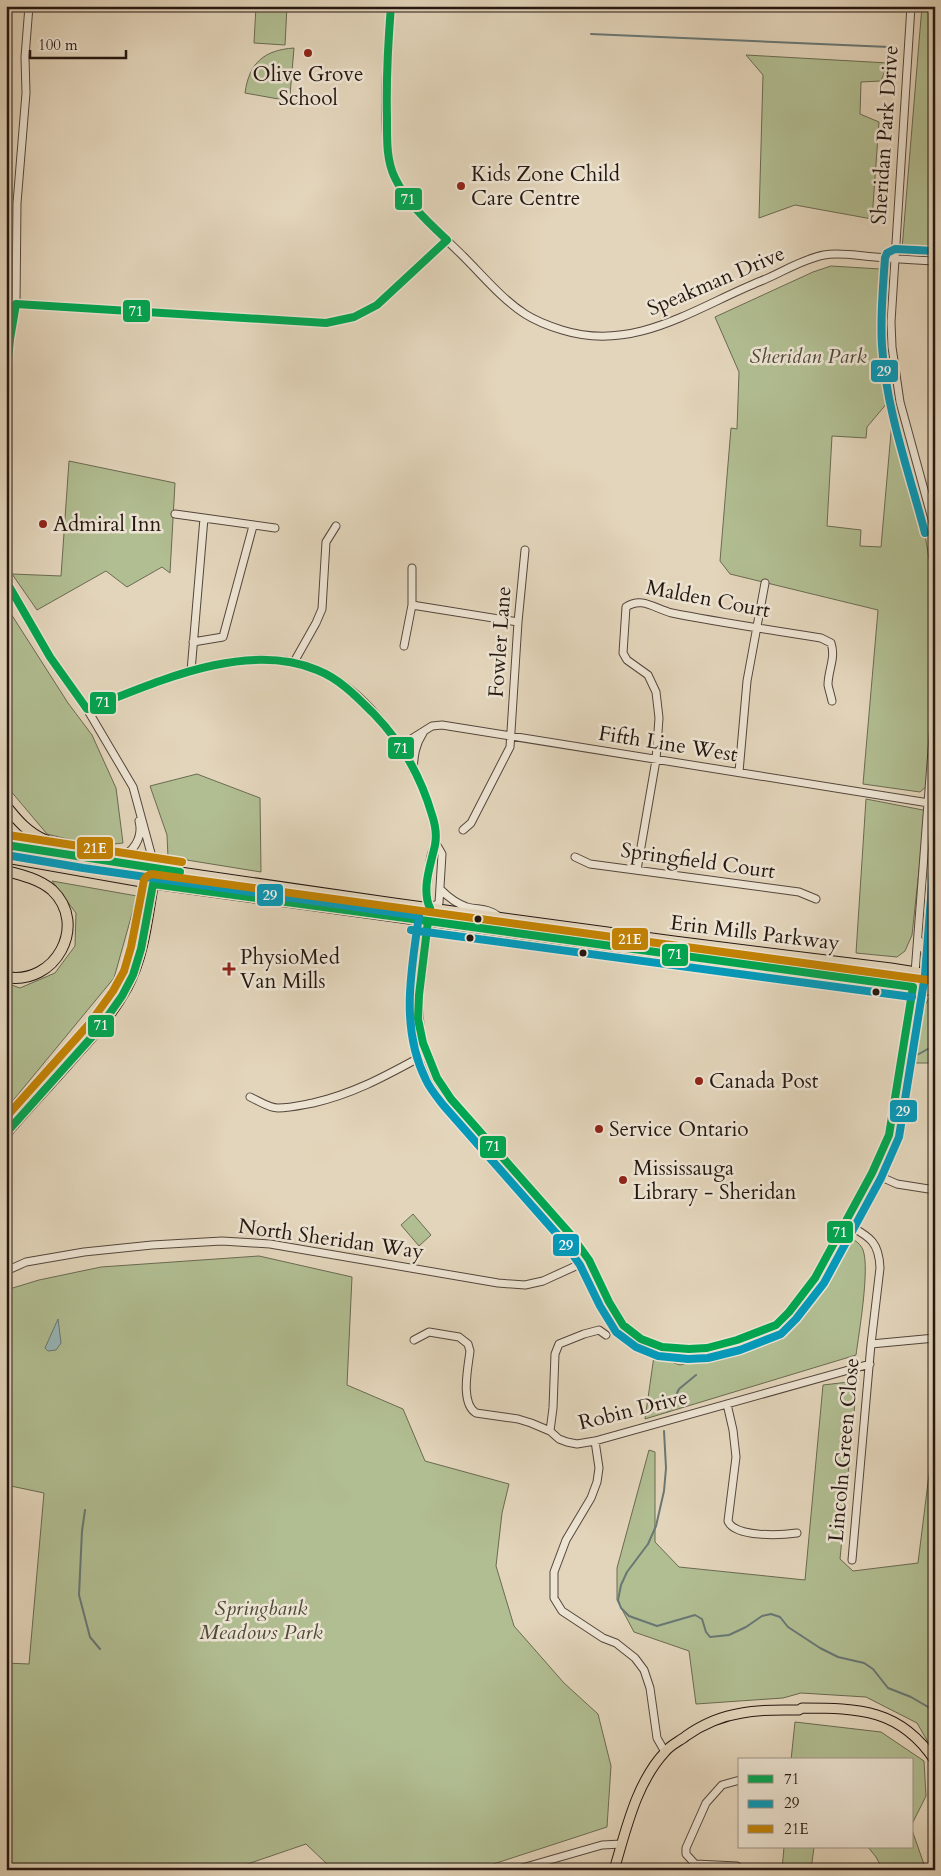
<svg xmlns="http://www.w3.org/2000/svg" width="941" height="1876" font-family="Cardo,serif">
  <style>
    .green { fill: #b1be92; stroke: #6a6a52 }
    .water { fill: #97b7b8; stroke: #697775 }
    .lines { fill: none; stroke-linecap: round; stroke-linejoin: round }
    .stream { stroke: #697775; stroke-width: 2 }
    .minor-casing { stroke: #54463c; stroke-width: 9 }
    .major-casing { stroke: #241711; stroke-width: 11 }
    .highway-casing { stroke: #241711; stroke-width: 12 }
    .minor { stroke: #ede4d3; stroke-width: 7 }
    .major { stroke: #e3d5bb; stroke-width: 9 }
    .highway { stroke: #e3d5bb; stroke-width: 10 }
    .bus-1-casing { stroke: #ede4d3; stroke-width: 11 }
    .bus-2-casing { stroke: #ede4d3; stroke-width: 11 }
    .bus-3-casing { stroke: #ede4d3; stroke-width: 11 }
    .bus-1 { stroke: #00a651; stroke-width: 8 }
    .bus-2 { stroke: #049abb; stroke-width: 8 }
    .bus-3 { stroke: #c28204; stroke-width: 8 }
    .poi-dot { fill: #8f2418; stroke: #ede4d3; stroke-width: 2 }
    .bus-dot { fill: #241711; stroke: #ede4d3; stroke-width: 2 }
    .labels { text-anchor: middle; dominant-baseline: central; stroke-width: 5; stroke-linejoin: round; paint-order: stroke }
    .poi-label { font-size: 21px; fill: #241711; stroke: #ede4d3; text-anchor: start }
    .street-label { font-size: 21px; fill: #241711; stroke: #ede4d3 }
    .park-label { font-size: 21px; font-style: italic; fill: #4e4938; stroke: #ede4d3 }
    .line-badge { stroke: #ede4d3; stroke-width: 2 }
    .badge-label { font-size: 14px; text-anchor: middle; font-weight: bold; fill: #fff }
  </style>
  <rect width="100%" height="100%" fill="#e3d5bb"/>
  <filter id="stains"><feTurbulence type="fractalNoise" baseFrequency=".004" numOctaves="4"/><feColorMatrix values="0 0 0 0 .2 0 0 0 0 .09 0 0 0 0 .02 0 0 0 .5 -.17"/></filter>
  <radialGradient id="worn" r=".72"><stop offset=".6" stop-color="#630" stop-opacity="0"/><stop offset="1" stop-color="#630" stop-opacity=".3"/></radialGradient>
  <path class="green" d="M256 6H287L285 45 254 43Z
    M922 6H935V252L902 249Z
    M294 48 290 95 284 100 245 93C249 63 264 50 294 48Z
    M746 55 888 63 881 81 861 82 860 114 879 122 872 219 795 205 759 218 763 75Z
    M831 266 880 269 878 349 888 402 867 427 866 438 832 436 827 526 861 530 860 546 881 547 892 421 921 512 935 593V674L927 786 920 792 863 784 878 610 730 574 720 561 731 428 737 429 739 372 715 317 813 272Z
    M69 461 175 483 170 573 162 567 127 587 106 571 37 610 12 574 61 576Z
    M6 606 68 703 92 735 116 788 123 843 95 846 47 834 9 789 6 769Z
    M197 774 260 798 261 872 168 857 167 835 150 786Z
    M866 799 923 810 925 815 912 935 905 951 897 957 856 953Z
    M52 881 137 896 114 978 6 1109V983L20 988 55 973 75 946 76 913Z
    M929 998 935 999V1055L929 1063H910L918 1017Z
    M413 1214 431 1235 419 1246 401 1225Z
    M845 1235C852 1239 860 1242 863 1250 870 1268 859 1333 856 1355L645 1419 654 1356 680 1365 731 1351 774 1333 798 1315Z
    M259 1256 352 1277 347 1385 403 1409 425 1461 509 1484 502 1513 496 1566 514 1626 564 1683 598 1714 611 1766 607 1827 475 1870H327V1864L306 1844 230 1870H6V1663L29 1664 44 1493 6 1485V1290L39 1280 101 1267Z
    M857 1381 840 1559 853 1571 918 1563 935 1426V1754L917 1723 866 1697 801 1693 783 1698 696 1704 689 1651 634 1632 617 1600V1568L649 1450 655 1452V1542L679 1567 805 1580 823 1385Z
    M795 1722 881 1732 924 1761 926 1796 912 1824V1760H791Z
    M912 1830 926 1870H883L876 1857 868 1847H912Z
    M784 1847H814L811 1870H782Z"/>
  <path class="water" d="M58 1319 61 1343 56 1350 48 1351 45 1348Z"/>
  <g class="lines">
    <path class="stream" d="M591 34 889 47
      M917 1055 935 1045
      M668 1411 679 1389 696 1375
      M664 1431 666 1468 664 1491 656 1526 648 1544 627 1572 621 1585 618 1600 621 1608 629 1616 657 1626 695 1615 702 1619 706 1632 710 1637 729 1635 746 1627 762 1616 771 1614 780 1617 788 1627 820 1648 838 1657 864 1663 873 1669 888 1688 911 1697 935 1711
      M85 1510 82 1531 79 1595 90 1637 100 1649
      M935 1774 930 1787 935 1799"/>
    <defs>
      <path id="minor" d="M391 6C388 46 378 147 396 180 412 210 440 233 464 257 484 277 502 299 525 314 536 321 549 326 562 330 635 353 696 307 761 281 781 273 802 259 824 255 840 252 858 256 875 257 895 259 915 260 935 261
        M911 6 895 259 891 322 892 347 900 402 935 530
        M16 304 326 323 354 317 377 305 447 240
        M6 384 10 339 16 304 17 203 26 93 25 57 29 6
        M175 514 204 518
        M6 581 50 657 87 709 133 787 152 857 154 868 153 884
        M412 605 518 622
        M193 642 223 637 253 526
        M404 646 412 605V568
        M294 662 316 623 322 609 326 542 336 526
        M191 671 204 518 275 528
        M87 709C193 669 300 613 385 726 404 751 423 781 431 812 434 821 436 833 435 842 435 847 432 852 431 856 429 864 426 895 427 902 428 904 429 906 430 908
        M400 746 432 726 442 725 935 804
        M413 770C414 756 415 745 423 733
        M739 772 747 681 765 583
        M463 830 471 823 510 747 518 622 525 550
        M575 857 590 864 799 892 816 899
        M89 858C99 855 106 857 116 856 134 856 143 836 139 821
        M637 870 656 760 659 718 656 692 648 675 627 660 623 653 626 607C642 596 655 609 672 613 722 623 772 630 821 638L831 643C836 658 828 670 828 685 829 690 831 696 832 701
        M440 889C447 896 457 904 467 907 479 910 488 908 498 916
        M430 908C423 964 407 1025 435 1077 440 1085 446 1092 451 1099L571 1235 589 1260 609 1302 623 1325 641 1339 662 1347 689 1349 707 1348 737 1340 776 1325 789 1312 815 1278 872 1173 889 1135 915 973 935 711
        M430 908 439 903 442 854 435 842
        M919 940 927 956 935 965
        M250 1097C259 1101 269 1108 278 1108 290 1108 302 1105 313 1103 356 1093 387 1075 426 1054
        M872 1173 897 1184 935 1190
        M845 1223C867 1236 879 1239 880 1268L871 1344 852 1560
        M6 1271 26 1262 84 1252 152 1245 222 1241 270 1244 498 1283 525 1285 543 1281 589 1260
        M414 1340 429 1332 459 1337 468 1344 470 1351C468 1368 460 1403 476 1413L518 1419 531 1423 550 1431 559 1439 567 1442 577 1444 595 1441 870 1364
        M871 1344 935 1338
        M727 1404 733 1430 736 1457 728 1521C735 1538 782 1535 797 1533
        M550 1431 553 1408 555 1354 559 1344 584 1334 599 1330 606 1335
        M595 1441 599 1468 597 1482 591 1498 566 1540 554 1572V1598L562 1611 603 1638 616 1643 635 1658 644 1670 650 1688 657 1738 665 1752
        M515 1870 602 1845 622 1844
        M738 1870 737 1866 695 1864 686 1854V1848L706 1803 722 1785 740 1780"/>
      <path id="major" d="M6 845 84 858 394 903 674 941 891 968 935 975
        M6 858 153 884 935 991
        M614 1870C626 1830 636 1783 665 1752 670 1745 680 1741 686 1736 703 1724 722 1716 742 1713 761 1709 780 1710 799 1710L802 1708C859 1708 901 1709 935 1761"/>
      <path id="highway" d="M6 12 7 6
        M6 806C17 820 28 833 45 840 59 846 73 847 84 858
        M6 871C22 875 39 879 52 890 89 925 55 986 6 977
        M6 1133C29 1106 54 1080 77 1053 96 1033 114 1011 127 987 144 955 147 918 153 884"/>
    </defs>
    <use href="#minor" class="minor-casing"/>
    <use href="#major" class="major-casing"/>
    <use href="#highway" class="highway-casing"/>
    <use href="#minor" class="minor"/>
    <use href="#major" class="major"/>
    <use href="#highway" class="highway"/>
    <defs>
      <path id="bus-1" d="M6 381 10 339 16 304 326 323 354 317 377 305 447 240C428 222 407 203 395 178 386 160 387 138 387 118 386 81 388 43 391 6
        M6 581 50 657 87 709C155 683 244 640 317 670 340 679 357 697 374 714 401 742 421 777 432 815 435 824 437 835 435 845 431 864 421 889 430 908
        M6 845 180 872
        M428 921 913 987 889 1135 872 1173 815 1278 789 1312 776 1325 737 1340 707 1348 689 1349 662 1347 641 1339 623 1325 609 1302 589 1260 571 1235 451 1099 437 1078 423 1043 418 1019 419 995Z
        M6 1133 98 1030 122 996 133 975 141 949 153 884 428 921"/>
      <path id="bus-2" d="M925 533C909 472 886 410 882 346 880 317 883 288 885 258L887 253 895 249 935 251
        M6 855 83 868 419 916C411 971 400 1028 426 1080 430 1089 437 1097 444 1106L563 1241 580 1265 600 1306 616 1332 636 1347 658 1356 688 1359 708 1358 740 1350 781 1334 796 1319 824 1283 881 1178 899 1137 925 975 935 846
        M411 930 912 997"/>
      <path id="bus-3" d="M8 835 182 862
        M6 1117 90 1023 113 991 124 971 131 947 144 880 146 877 151 874 935 981"/>
    </defs>
    <use href="#bus-1" class="bus-1-casing"/>
    <use href="#bus-2" class="bus-2-casing"/>
    <use href="#bus-3" class="bus-3-casing"/>
    <use href="#bus-1" class="bus-1"/>
    <use href="#bus-2" class="bus-2"/>
    <use href="#bus-3" class="bus-3"/>
  </g>
  <g class="poi-dot">
    <circle cx="308" cy="53" r="5"/>
    <circle cx="461" cy="186" r="5"/>
    <circle cx="43" cy="524" r="5"/>
    <path d="M226.5 961.5h5v5h5v5h-5v5h-5v-5h-5v-5h5z"/>
    <circle cx="699" cy="1081" r="5"/>
    <circle cx="599" cy="1129" r="5"/>
    <circle cx="623" cy="1180" r="5"/>
  </g>
  <g class="bus-dot">
    <circle cx="478" cy="919" r="4.5"/>
    <circle cx="470" cy="938" r="4.5"/>
    <circle cx="583" cy="953" r="4.5"/>
    <circle cx="876" cy="992" r="4.5"/>
  </g>
  <g class="labels">
    <g class="poi-label">
      <text x="308" y="74" text-anchor="middle">Olive Grove<tspan x="308" dy="24">School</tspan></text>
      <text x="471" y="174">Kids Zone Child<tspan x="471" dy="24">Care Centre</tspan></text>
      <text x="53" y="524">Admiral Inn</text>
      <text x="240" y="957">PhysioMed<tspan x="240" dy="24">Van Mills</tspan></text>
      <text x="709" y="1081">Canada Post</text>
      <text x="609" y="1129">Service Ontario</text>
      <text x="633" y="1168">Mississauga<tspan x="633" dy="24">Library - Sheridan</tspan></text>
    </g>
    <g class="street-label">
      <text transform="translate(885 135) rotate(-86)">Sheridan Park Drive</text>
      <text transform="translate(716 281) rotate(-23)">Speakman Drive</text>
      <text transform="translate(708 599) rotate(11)">Malden Court</text>
      <text transform="translate(500 642) rotate(-86)">Fowler Lane</text>
      <text transform="translate(668 744) rotate(9)">Fifth Line West</text>
      <text transform="translate(698 861) rotate(8)">Springfield Court</text>
      <text transform="translate(755 933) rotate(7)">Erin Mills Parkway</text>
      <text transform="translate(331 1239) rotate(8)">North Sheridan Way</text>
      <text transform="translate(633 1410) rotate(-14)">Robin Drive</text>
      <text transform="translate(844 1450) rotate(-85)">Lincoln Green Close</text>
    </g>
    <g class="park-label">
      <text x="808" y="356">Sheridan Park</text>
      <text x="261" y="1608">Springbank<tspan x="261" dy="24">Meadows Park</tspan></text>
    </g>
  </g>
  <g class="line-badge">
    <rect x="394" y="187" width="29" height="24" rx="5" fill="#00a651"/>
    <rect x="122" y="299" width="29" height="24" rx="5" fill="#00a651"/>
    <rect x="870" y="359" width="29" height="24" rx="5" fill="#049abb"/>
    <rect x="89" y="691" width="28" height="24" rx="5" fill="#00a651"/>
    <rect x="387" y="736" width="28" height="24" rx="5" fill="#00a651"/>
    <rect x="76" y="836" width="38" height="24" rx="5" fill="#c28204"/>
    <rect x="256" y="883" width="28" height="24" rx="5" fill="#049abb"/>
    <rect x="611" y="927" width="38" height="24" rx="5" fill="#c28204"/>
    <rect x="661" y="943" width="28" height="24" rx="5" fill="#00a651"/>
    <rect x="87" y="1014" width="28" height="24" rx="5" fill="#00a651"/>
    <rect x="889" y="1099" width="29" height="24" rx="5" fill="#049abb"/>
    <rect x="479" y="1135" width="28" height="24" rx="5" fill="#00a651"/>
    <rect x="826" y="1220" width="28" height="24" rx="5" fill="#00a651"/>
    <rect x="552" y="1233" width="28" height="24" rx="5" fill="#049abb"/>
  </g>
  <g class="badge-label">
    <text x="408" y="204">71</text>
    <text x="136" y="316">71</text>
    <text x="884" y="376">29</text>
    <text x="103" y="707">71</text>
    <text x="401" y="753">71</text>
    <text x="95" y="853">21E</text>
    <text x="270" y="900">29</text>
    <text x="630" y="944">21E</text>
    <text x="675" y="959">71</text>
    <text x="101" y="1030">71</text>
    <text x="903" y="1116">29</text>
    <text x="493" y="1151">71</text>
    <text x="840" y="1237">71</text>
    <text x="566" y="1250">29</text>
  </g>
  <rect width="941" height="1876" fill="none" stroke="#e3d5bb" stroke-width="25"/>
  <rect x="8" y="8" width="926" height="1861" fill="none" stroke="#241711" stroke-width="2.5"/>
  <rect x="12" y="12" width="916" height="1851" fill="none" stroke="#241711"/>
  <rect x="738" y="1758" width="175" height="90" fill="#ede4d3" stroke="#9d9285"/>
  <rect x="748" y="1775" width="25" height="8" fill="#00a651" stroke="#9d9285"/>
  <text x="784" y="1784" font-size="15" fill="#241711">71</text>
  <rect x="748" y="1800" width="25" height="8" fill="#049abb" stroke="#9d9285"/>
  <text x="784" y="1808" font-size="15" fill="#241711">29</text>
  <rect x="748" y="1825" width="25" height="8" fill="#c28204" stroke="#9d9285"/>
  <text x="784" y="1834" font-size="15" fill="#241711">21E</text>
  <path d="M30 50v8h96v-8" fill="none" stroke="#241711" stroke-width="2.5"/>
  <text x="38" y="50" font-size="15" fill="#241711" stroke="#ede4d3" stroke-width="4" paint-order="stroke">100 m</text>
  <rect width="100%" height="100%" filter="url(#stains)"/>
  <rect width="100%" height="100%" fill="url(#worn)"/>
</svg>
